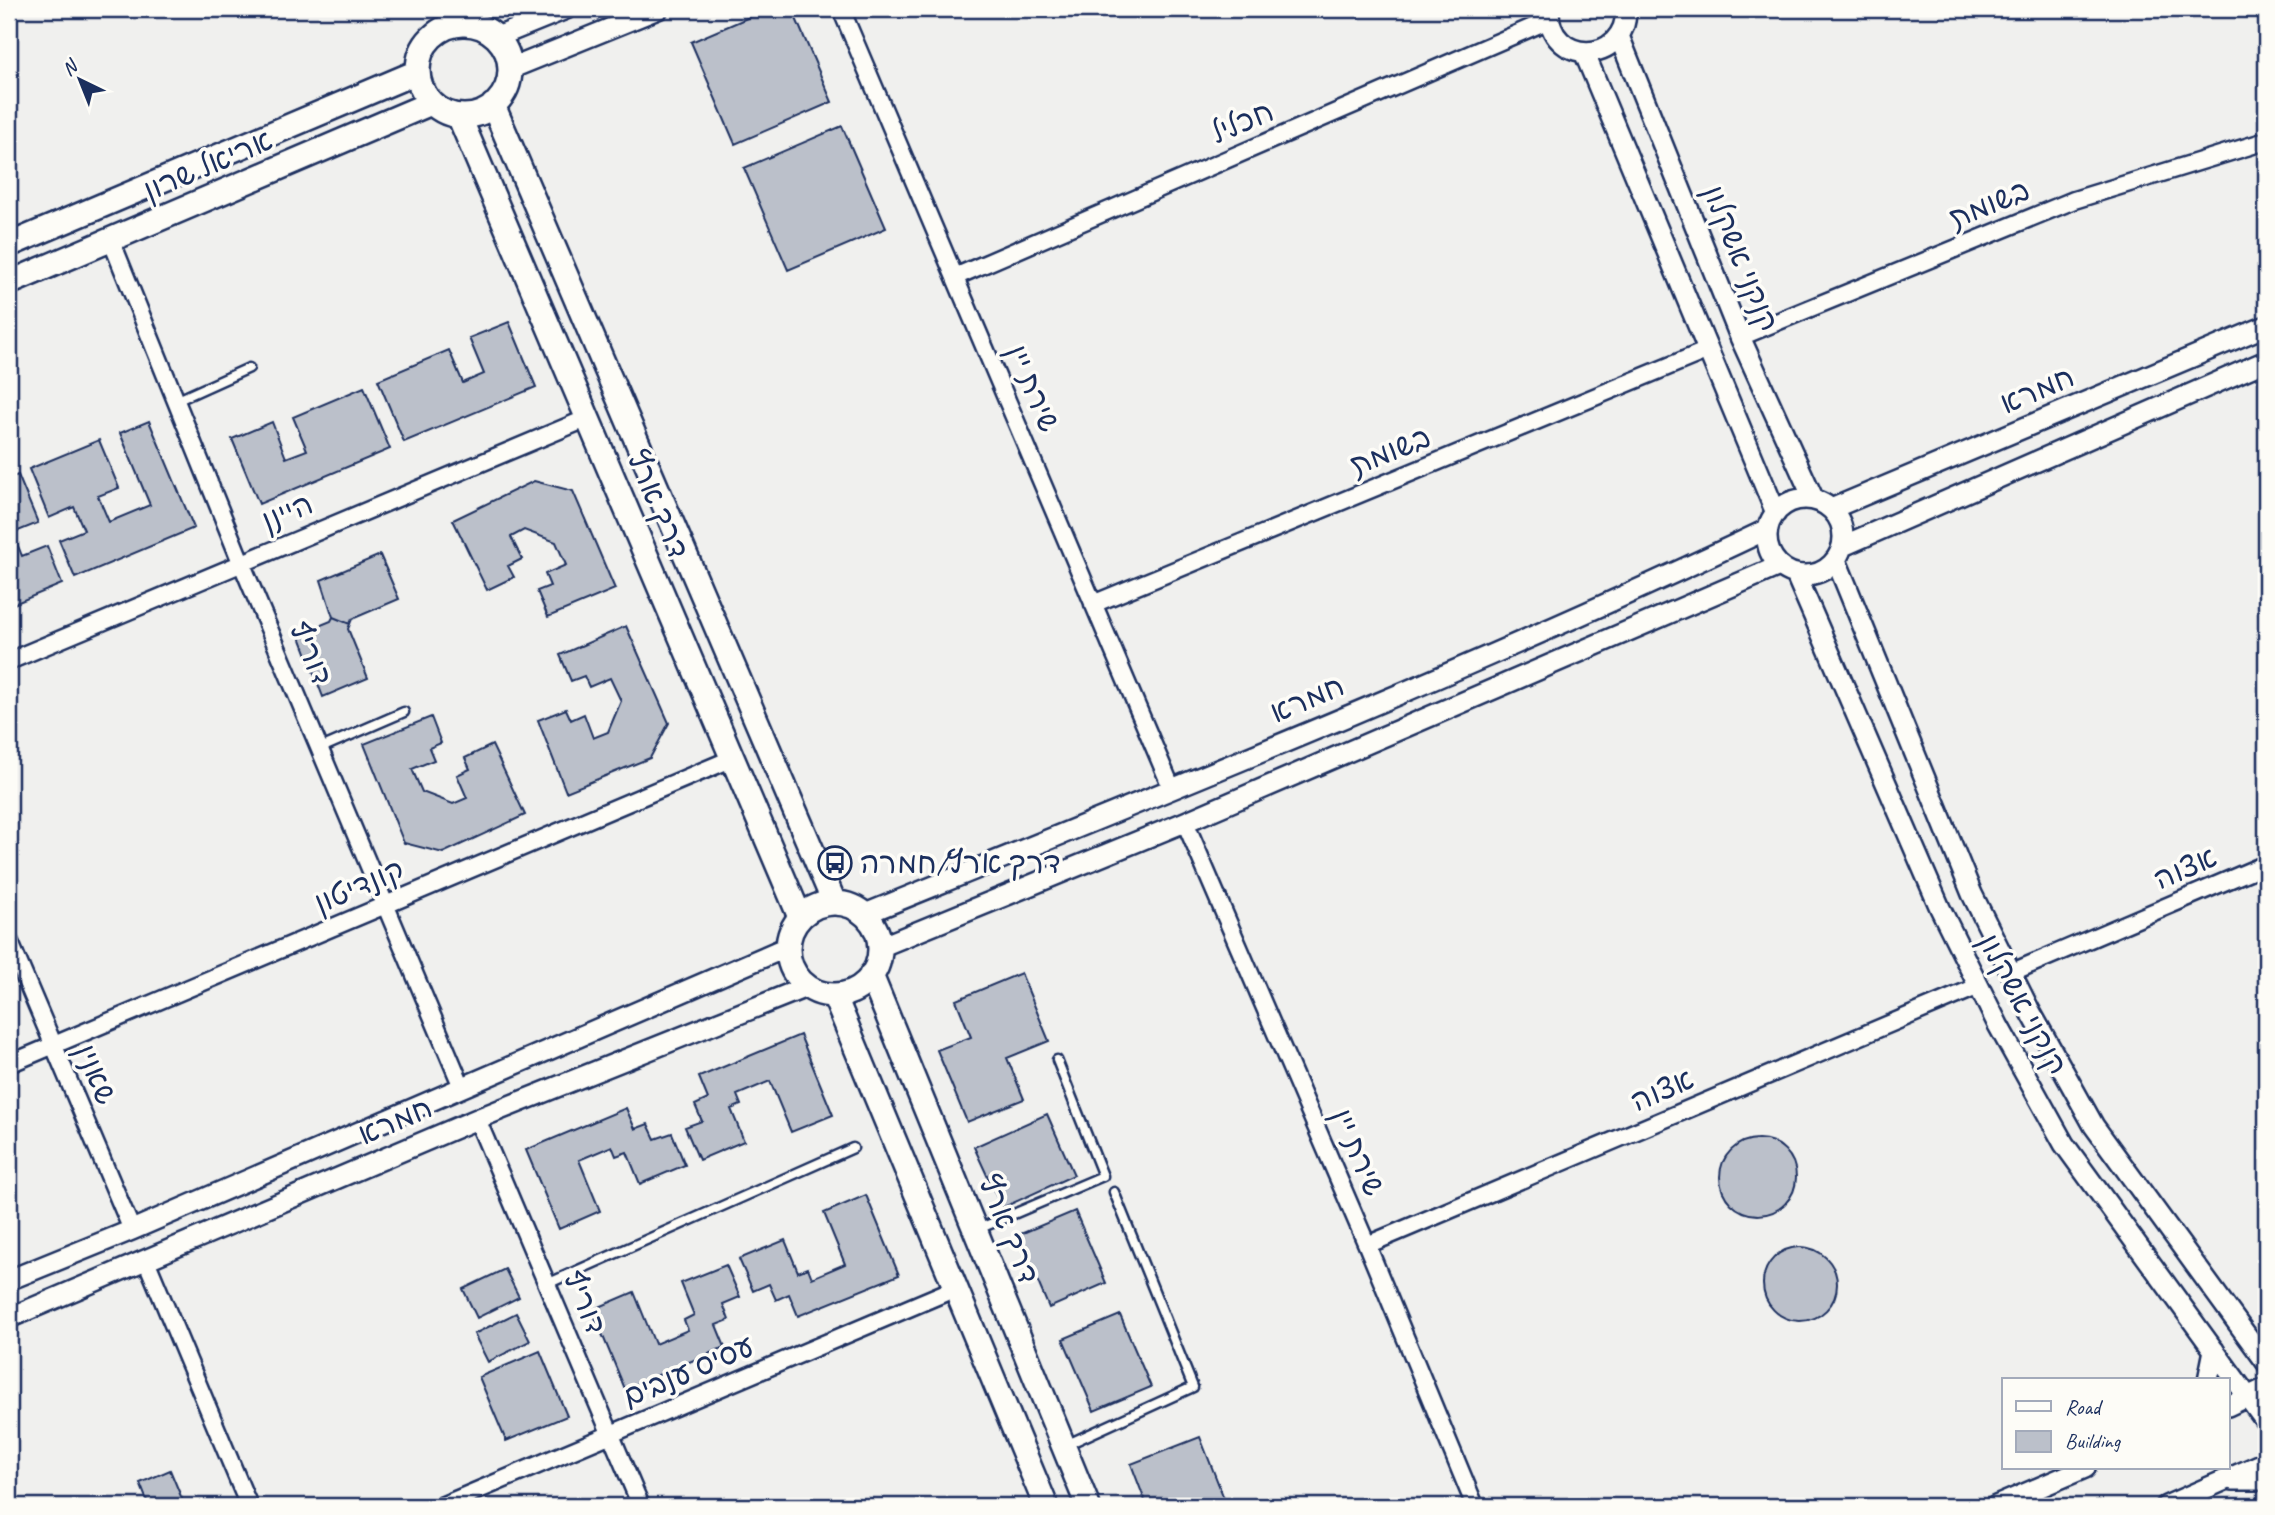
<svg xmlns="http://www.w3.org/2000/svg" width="2275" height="1515" font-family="Caveat,'Playpen Sans Hebrew',sans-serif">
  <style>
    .building { fill: #bbc0ca; stroke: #1b2f5e; stroke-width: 2 }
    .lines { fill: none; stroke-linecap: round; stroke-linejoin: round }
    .service-casing { stroke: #1b2f5e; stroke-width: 13 }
    .minor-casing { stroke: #1b2f5e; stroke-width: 21 }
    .tertiary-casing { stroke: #1b2f5e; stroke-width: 24 }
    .secondary-casing { stroke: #1b2f5e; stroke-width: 28 }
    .service { stroke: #fdfcf7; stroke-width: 8 }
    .minor { stroke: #fdfcf7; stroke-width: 16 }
    .tertiary { stroke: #fdfcf7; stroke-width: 19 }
    .secondary { stroke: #fdfcf7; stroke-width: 23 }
    .labels { text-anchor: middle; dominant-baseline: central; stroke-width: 7; stroke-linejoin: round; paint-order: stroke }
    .street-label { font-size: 30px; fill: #1b2f5e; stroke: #fdfcf7 }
    .poi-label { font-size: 30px; fill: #1b2f5e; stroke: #fdfcf7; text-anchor: start }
  </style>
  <rect width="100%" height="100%" fill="#f0f0ee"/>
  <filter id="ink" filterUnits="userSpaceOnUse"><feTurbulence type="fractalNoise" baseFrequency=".0143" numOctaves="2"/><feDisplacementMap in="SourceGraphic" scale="14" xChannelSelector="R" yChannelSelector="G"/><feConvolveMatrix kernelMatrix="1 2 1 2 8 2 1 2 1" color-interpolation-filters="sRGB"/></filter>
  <g filter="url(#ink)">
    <path class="building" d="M768 9H792L832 102 735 144 691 42Z
      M842 126 886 228 788 270 744 168Z
      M509 322 536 387 404 442 378 380 449 350 463 383 484 374 469 338Z
      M364 387 390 449 259 504 232 439 272 422 286 458 307 450 293 417Z
      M149 421 194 528 75 578 59 540 84 530 74 507 49 518 29 469 99 440 119 488 98 496 109 522 150 505 120 433Z
      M18 475 38 523 13 533 22 556 47 546 62 584 9 606V478Z
      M534 481 573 491 615 589 548 617 537 591 550 586 545 574 566 565 556 542 524 530 511 537 522 559 508 566 514 577 487 590 453 520Z
      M380 555 399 599 352 619 350 624 333 617 321 580Z
      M333 617 350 624 348 629 368 678 323 697 299 634 331 621Z
      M626 626 669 723 650 758 566 792 538 720 566 709 571 720 584 714 593 738 608 732 621 701 610 678 589 687 584 676 571 681 560 655Z
      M431 717 441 743 429 748 434 760 412 769 422 792 453 804 467 798 457 775 470 769 465 758 492 745 525 815 443 853 404 843 364 744Z
      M1021 973 1049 1041 1007 1058 1024 1099 967 1122 937 1050 971 1037 956 1000Z
      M800 1035 833 1115 791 1132 770 1081 737 1095 741 1105 731 1109 744 1141 699 1160 685 1127 702 1121 695 1105 708 1099 699 1077Z
      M626 1108 635 1129 648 1124 655 1139 672 1133 685 1165 640 1184 627 1152 616 1156 612 1146 579 1160 600 1211 559 1229 526 1150Z
      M1047 1114 1074 1175 1002 1208 974 1147Z
      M1720 1177a38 38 0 1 1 76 0a38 38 0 1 1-76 0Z
      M866 1195 899 1275 798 1316 789 1294 776 1300 769 1284 753 1291 739 1259 785 1240 798 1272 808 1268 812 1278 845 1264 824 1213Z
      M1075 1211 1106 1283 1049 1308 1018 1235Z
      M1763 1284a37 37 0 1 1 74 0a37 37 0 1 1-74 0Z
      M726 1265 740 1297 723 1304 729 1320 716 1325 725 1347 625 1389 592 1310 634 1292 655 1344 688 1330 684 1320 694 1315 681 1283Z
      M505 1269 519 1297 477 1318 463 1289Z
      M516 1313 530 1341 488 1362 474 1334Z
      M1120 1315 1151 1387 1094 1411 1063 1339Z
      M540 1351 567 1416 506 1441 479 1377Z
      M1200 1437 1227 1506H1147L1131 1464Z
      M170 1470 185 1506H149L140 1483Z"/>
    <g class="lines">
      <defs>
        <path id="service" d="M176 401 249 368
          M321 748 404 712
          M976 1230 1103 1176 1057 1060
          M547 1284 853 1148
          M1066 1445 1193 1387 1114 1192"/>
        <path id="minor" d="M841 9 1172 789
          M111 240 241 562 462 1087
          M957 276 1549 20
          M1740 337 2074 200 2266 141
          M1093 604 1708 350
          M9 661 588 418
          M1185 822 1367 1245 1475 1506
          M9 940 132 1230
          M2010 973 2266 864
          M9 1064 731 759
          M477 1119 641 1506
          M1367 1245 1979 986
          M146 1260 249 1506
          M441 1506 956 1288"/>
        <path id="tertiary" d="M1549 9C1547 66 1627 66 1626 9
          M1619 36 1740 337 1814 500
          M497 37 566 9
          M1584 52 1776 513
          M510 69 658 9
          M1767 537a38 38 0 1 1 76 0a38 38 0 1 1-76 0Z
          M1831 509 2266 326
          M1843 546 2266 361
          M1836 560 1972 894 2029 1009 2094 1126 2266 1362
          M1796 575 1940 908 1998 1025 2064 1144 2266 1422
          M865 914C1168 791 1473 669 1768 529
          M880 947 1185 822 1779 566
          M9 1280 132 1230 787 947
          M9 1318 477 1119 806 987
          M2208 1380 2214 1350
          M2228 1406 2266 1388
          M2233 1480H2266
          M1996 1506 2085 1468
          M2166 1506 2266 1462"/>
        <path id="secondary" d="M418 70a46 46 0 1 1 92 0a46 46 0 1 1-92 0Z
          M493 105 834 902
          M459 116 800 917
          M9 245 417 72
          M9 283 431 103
          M788 949a46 46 0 1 1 92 0a46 46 0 1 1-92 0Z
          M871 975 1088 1506
          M834 995 1046 1506"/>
      </defs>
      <use href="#service" class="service-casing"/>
      <use href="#minor" class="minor-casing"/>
      <use href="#tertiary" class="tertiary-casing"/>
      <use href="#secondary" class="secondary-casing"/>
      <use href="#service" class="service"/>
      <use href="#minor" class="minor"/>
      <use href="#tertiary" class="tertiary"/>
      <use href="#secondary" class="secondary"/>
    </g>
  </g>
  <defs>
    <symbol id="bus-ring" viewBox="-11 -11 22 22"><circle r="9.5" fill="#fdfcf7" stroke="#1b2f5e" stroke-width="1.5"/><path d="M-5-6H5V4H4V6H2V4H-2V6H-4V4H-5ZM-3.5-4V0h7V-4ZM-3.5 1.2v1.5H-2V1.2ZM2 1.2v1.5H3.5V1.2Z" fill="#1b2f5e"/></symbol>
  </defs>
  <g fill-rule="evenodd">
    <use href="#bus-ring" x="816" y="844" width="38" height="38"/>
  </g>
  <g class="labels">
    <g class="street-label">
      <text transform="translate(1242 122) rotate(-23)">חכליל</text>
      <text transform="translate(208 165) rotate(-23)">אריאל שרון</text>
      <text transform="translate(1989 204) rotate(-22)">בשומת</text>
      <text transform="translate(1741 258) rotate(68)">קנקני אשקלון</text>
      <text transform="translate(1033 388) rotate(67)">שירת יין</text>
      <text transform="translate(2037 390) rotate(-23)">חמרא</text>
      <text transform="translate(1390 451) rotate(-22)">בשומת</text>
      <text transform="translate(658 504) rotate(67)">דרך ארץ</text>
      <text transform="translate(287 512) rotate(-23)">היינן</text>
      <text transform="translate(311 653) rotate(67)">דוריף</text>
      <text transform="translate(1307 699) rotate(-23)">חמרא</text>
      <text transform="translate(2185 868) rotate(-23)">אצוה</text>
      <text transform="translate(359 886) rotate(-23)">קונדיטון</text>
      <text transform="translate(2023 1004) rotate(62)">קנקני אשקלון</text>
      <text transform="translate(96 1074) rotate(67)">שאנין</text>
      <text transform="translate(1662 1090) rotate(-23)">אצוה</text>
      <text transform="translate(395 1121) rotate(-23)">חמרא</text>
      <text transform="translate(1358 1152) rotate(67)">שירת יין</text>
      <text transform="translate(1009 1229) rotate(68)">דרך ארץ</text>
      <text transform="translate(585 1302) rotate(67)">דוריף</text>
      <text transform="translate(688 1371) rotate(-23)">עסיס ענבים</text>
    </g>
    <g class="poi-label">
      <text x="860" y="863">דרך ארץ/חמרה</text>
    </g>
  </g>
  <rect width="2275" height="1515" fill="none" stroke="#fdfcf7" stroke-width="35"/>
  <rect x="18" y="18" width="2240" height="1480" fill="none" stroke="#1b2f5e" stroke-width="2.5" filter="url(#ink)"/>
  <rect x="2002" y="1378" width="228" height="91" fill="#fdfcf7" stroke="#a3aaba" stroke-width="2"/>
  <rect x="2016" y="1401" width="35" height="10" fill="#fdfcf7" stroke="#a3aaba" stroke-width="2"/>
  <text x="2065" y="1414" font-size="21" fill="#1b2f5e">Road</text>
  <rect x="2016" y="1431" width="35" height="21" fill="#bbc0ca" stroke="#a3aaba" stroke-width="2"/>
  <text x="2065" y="1448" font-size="21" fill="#1b2f5e">Building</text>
  <g transform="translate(80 80) rotate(317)" stroke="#fdfcf7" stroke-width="5" paint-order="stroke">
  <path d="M0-5L12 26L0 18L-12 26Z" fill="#1b2f5e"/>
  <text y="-10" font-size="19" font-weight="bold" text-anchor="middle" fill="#1b2f5e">N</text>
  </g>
</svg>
